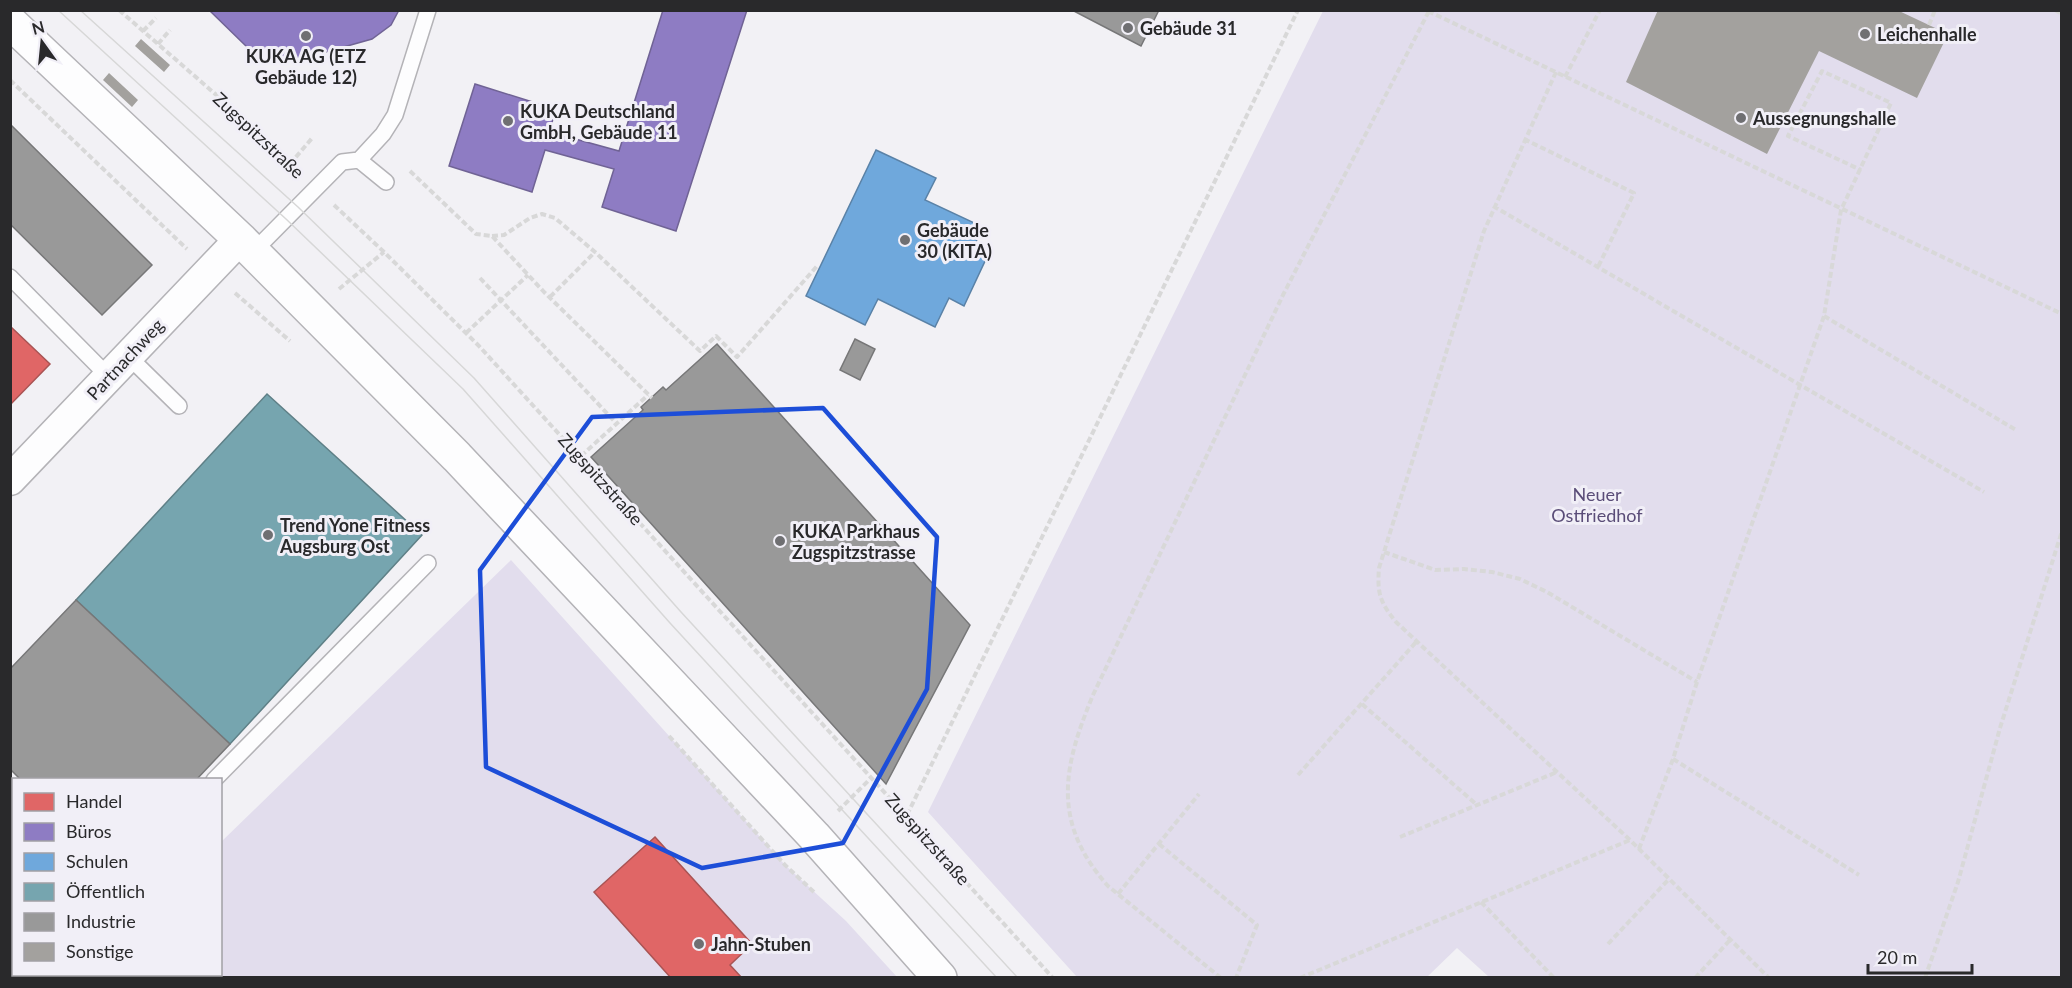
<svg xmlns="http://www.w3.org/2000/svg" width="2072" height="988" font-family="Lato,sans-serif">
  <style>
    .green { fill: #e2dded }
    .shops { fill: #e06666; stroke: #a95454; stroke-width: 1.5 }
    .offices { fill: #8e7cc3; stroke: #706395; stroke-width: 1.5 }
    .schools { fill: #6fa8dc; stroke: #5a82a7; stroke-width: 1.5 }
    .public { fill: #76a5af; stroke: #5f8087; stroke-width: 1.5 }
    .industry { fill: #999; stroke: #777778; stroke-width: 1.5 }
    .building { fill: #a3a19e }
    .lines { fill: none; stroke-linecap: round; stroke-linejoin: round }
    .service-casing { stroke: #b4b3b7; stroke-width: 18 }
    .minor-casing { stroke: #b4b3b7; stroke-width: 33 }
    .tertiary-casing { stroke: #b4b3b7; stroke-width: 36 }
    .path { stroke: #d8d8d8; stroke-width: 4; stroke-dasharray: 6 3; stroke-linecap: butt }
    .service { stroke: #fdfdfe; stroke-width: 15 }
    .minor { stroke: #fdfdfe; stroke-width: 30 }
    .tertiary { stroke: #fdfdfe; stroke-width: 33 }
    .tram { stroke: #d7d7d7; stroke-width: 1.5 }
    .marked { fill: none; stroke: #1d4ed8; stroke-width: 4.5; stroke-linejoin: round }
    .poi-dot { fill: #6f6f72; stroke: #f1eff7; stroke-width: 2 }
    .labels { text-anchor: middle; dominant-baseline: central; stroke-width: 6; stroke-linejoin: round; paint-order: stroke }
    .poi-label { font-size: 18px; font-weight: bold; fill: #29292b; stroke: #f1eff7; text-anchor: start }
    .street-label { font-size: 18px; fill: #29292b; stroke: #f1eff7 }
    .park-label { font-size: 18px; fill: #5a4d78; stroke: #f1eff7 }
  </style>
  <rect width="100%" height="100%" fill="#f2f1f5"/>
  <path class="green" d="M1323 11H2061V977H1489L1457 948 1427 977H1077L928 812Z
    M511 560 785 865 846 921 897 977 81 978 84 974H220L221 842Z"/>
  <path class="shops" d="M10 326 50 364 10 405Z
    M655 837 752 944 730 965 742 978H671L594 892Z"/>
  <path class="offices" d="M209 10H399L391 25 372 39 301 59 287 61 273 60 261 57 250 50Z
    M663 10H747L676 231 602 207 614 169 545 150 532 192 449 166 475 84 555 109 550 132 619 151Z"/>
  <path class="schools" d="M876 150 936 178 925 200 983 227 971 252 986 259 964 306 949 298 935 327 878 299 865 325 806 296Z"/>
  <path class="public" d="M267 394 422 535 230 744 76 600Z"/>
  <path class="industry" d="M1072 10H1159L1141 46Z
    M10 124 152 265 102 315 10 224Z
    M855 339 875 349 860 380 840 370Z
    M717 344 970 625 886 784 591 457 643 410 641 407 663 387 666 390Z
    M76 600 230 744 196 780H21L10 769V669Z
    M10 881 14 884V966L10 969Z"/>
  <path class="building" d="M1658 10H1897L1948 34 1917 98 1819 51 1767 154 1626 82Z
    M141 39 170 65 164 72 135 46Z
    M109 73 138 100 132 107 103 80Z"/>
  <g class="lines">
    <defs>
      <path id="service" d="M359 160 383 134 395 115 428 10
        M253 252 342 162 359 160 386 182
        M10 277 108 376
        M128 356 179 406
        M214 780 428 563
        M10 802 14 804
        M10 861 14 863"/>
      <path id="minor" d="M10 480 240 239"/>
      <path id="tertiary" d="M10 22 240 239 457 457 814 836 940 978"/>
    </defs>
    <use href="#service" class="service-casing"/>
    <use href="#minor" class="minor-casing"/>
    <use href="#tertiary" class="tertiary-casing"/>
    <path class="path" d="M119 10 253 127 298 171
      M2055 10 2062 14
      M1428 11 2062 314
      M1929 25 1935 10
      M143 31 156 18
      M158 44 170 30
      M1556 72 1484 231 1379 568C1377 594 1380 602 1396 622L1630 840 1769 978
      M1565 77 1600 10
      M10 80 187 249
      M1524 139 1634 193 1598 267
      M290 164 313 137
      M410 171 476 234 492 236 544 292 652 398
      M334 205 384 252 479 346 1053 978
      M1493 206 1984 492
      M492 236 504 235 530 218 542 214 555 218 595 252 700 351 716 336 737 357 818 265
      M480 278 617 424
      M339 289 384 252
      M235 293 290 341
      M550 297 595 252
      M1824 316 2016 430
      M466 333 528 275
      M581 456 648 395
      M1384 552 1435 570 1464 569 1492 572 1520 579 1547 592 1697 682
      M1362 704 1477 805
      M669 736 785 865 815 893
      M1673 759 1859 875
      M1298 775 1417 641
      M838 811 872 777
      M907 815 1298 10
      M1400 837 1557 772
      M1159 844 1257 925 1236 978
      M1639 849 1673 759 1697 682 1824 316 1841 210 1891 103 1822 71 1788 136 1861 170
      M1118 894 1199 794
      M1481 902 1554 978
      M1608 944 1669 879
      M1221 978 1108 886C1051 822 1063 767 1093 695L1283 295 1429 11
      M1300 978 1630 840
      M1695 978 1730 940
      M1925 978 1958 882 2000 728 2062 531"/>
    <use href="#service" class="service"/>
    <use href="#minor" class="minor"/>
    <use href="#tertiary" class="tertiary"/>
    <path class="tram" d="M58 10 286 219 463 389 670 623 997 978
      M80 10 298 207 474 378 681 612 1018 978"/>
  </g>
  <path class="marked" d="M823 408 937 537 927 689 843 843 702 868 486 767 480 570 592 417Z"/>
  <g class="poi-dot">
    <circle cx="1128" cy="28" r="6"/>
    <circle cx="1865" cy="34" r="6"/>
    <circle cx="306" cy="36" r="6"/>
    <circle cx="1741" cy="118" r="6"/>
    <circle cx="508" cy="121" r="6"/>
    <circle cx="905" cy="240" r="6"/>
    <circle cx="268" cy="535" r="6"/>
    <circle cx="780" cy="541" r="6"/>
    <circle cx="699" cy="944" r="6"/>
  </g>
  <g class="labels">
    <g class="poi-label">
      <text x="1140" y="28">Gebäude 31</text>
      <text x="1877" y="34">Leichenhalle</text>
      <text x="306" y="56" text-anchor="middle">KUKA AG (ETZ<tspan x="306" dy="21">Gebäude 12)</tspan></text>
      <text x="520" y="111">KUKA Deutschland<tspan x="520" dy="21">GmbH, Gebäude 11</tspan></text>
      <text x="1753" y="118">Aussegnungshalle</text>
      <text x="917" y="230">Gebäude<tspan x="917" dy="21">30 (KITA)</tspan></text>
      <text x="280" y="525">Trend Yone Fitness<tspan x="280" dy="21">Augsburg Ost</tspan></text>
      <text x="792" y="531">KUKA Parkhaus<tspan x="792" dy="21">Zugspitzstrasse</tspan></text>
      <text x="711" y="944">Jahn-Stuben</text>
    </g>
    <g class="street-label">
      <text transform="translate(259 135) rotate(43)">Zugspitzstraße</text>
      <text transform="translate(125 359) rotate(-47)">Partnachweg</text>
      <text transform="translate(601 479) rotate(48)">Zugspitzstraße</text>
      <text transform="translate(928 839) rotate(48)">Zugspitzstraße</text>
    </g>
    <g class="park-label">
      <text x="1597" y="494">Neuer<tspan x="1597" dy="21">Ostfriedhof</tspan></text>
    </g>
  </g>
  <rect width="2072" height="988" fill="none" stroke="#29292b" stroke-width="24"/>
  <rect x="12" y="778" width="210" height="198" fill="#f1eff7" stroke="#a1a0a5" stroke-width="1.5"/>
  <rect x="24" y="793" width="30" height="18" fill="#e06666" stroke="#a1a0a5" stroke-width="1.5"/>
  <text x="66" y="808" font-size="18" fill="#29292b">Handel</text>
  <rect x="24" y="823" width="30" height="18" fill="#8e7cc3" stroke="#a1a0a5" stroke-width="1.5"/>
  <text x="66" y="838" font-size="18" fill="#29292b">Büros</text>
  <rect x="24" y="853" width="30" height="18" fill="#6fa8dc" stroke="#a1a0a5" stroke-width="1.5"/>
  <text x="66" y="868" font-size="18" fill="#29292b">Schulen</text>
  <rect x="24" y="883" width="30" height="18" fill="#76a5af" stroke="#a1a0a5" stroke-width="1.5"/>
  <text x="66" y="898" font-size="18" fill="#29292b">Öffentlich</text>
  <rect x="24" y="913" width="30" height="18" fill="#999999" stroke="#a1a0a5" stroke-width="1.5"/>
  <text x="66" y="928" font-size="18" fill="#29292b">Industrie</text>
  <rect x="24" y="943" width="30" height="18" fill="#a3a19e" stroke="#a1a0a5" stroke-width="1.5"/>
  <text x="66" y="958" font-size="18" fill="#29292b">Sonstige</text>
  <g transform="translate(42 42) rotate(345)" stroke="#f1eff7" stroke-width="4.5" paint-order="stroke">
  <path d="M0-4.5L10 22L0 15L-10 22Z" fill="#29292b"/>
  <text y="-9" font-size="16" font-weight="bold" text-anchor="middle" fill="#29292b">N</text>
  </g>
  <path d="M1868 964v9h104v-9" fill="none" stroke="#29292b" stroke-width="3"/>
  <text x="1877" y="964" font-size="18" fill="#29292b" stroke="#f1eff7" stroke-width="4.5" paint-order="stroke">20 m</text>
</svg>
